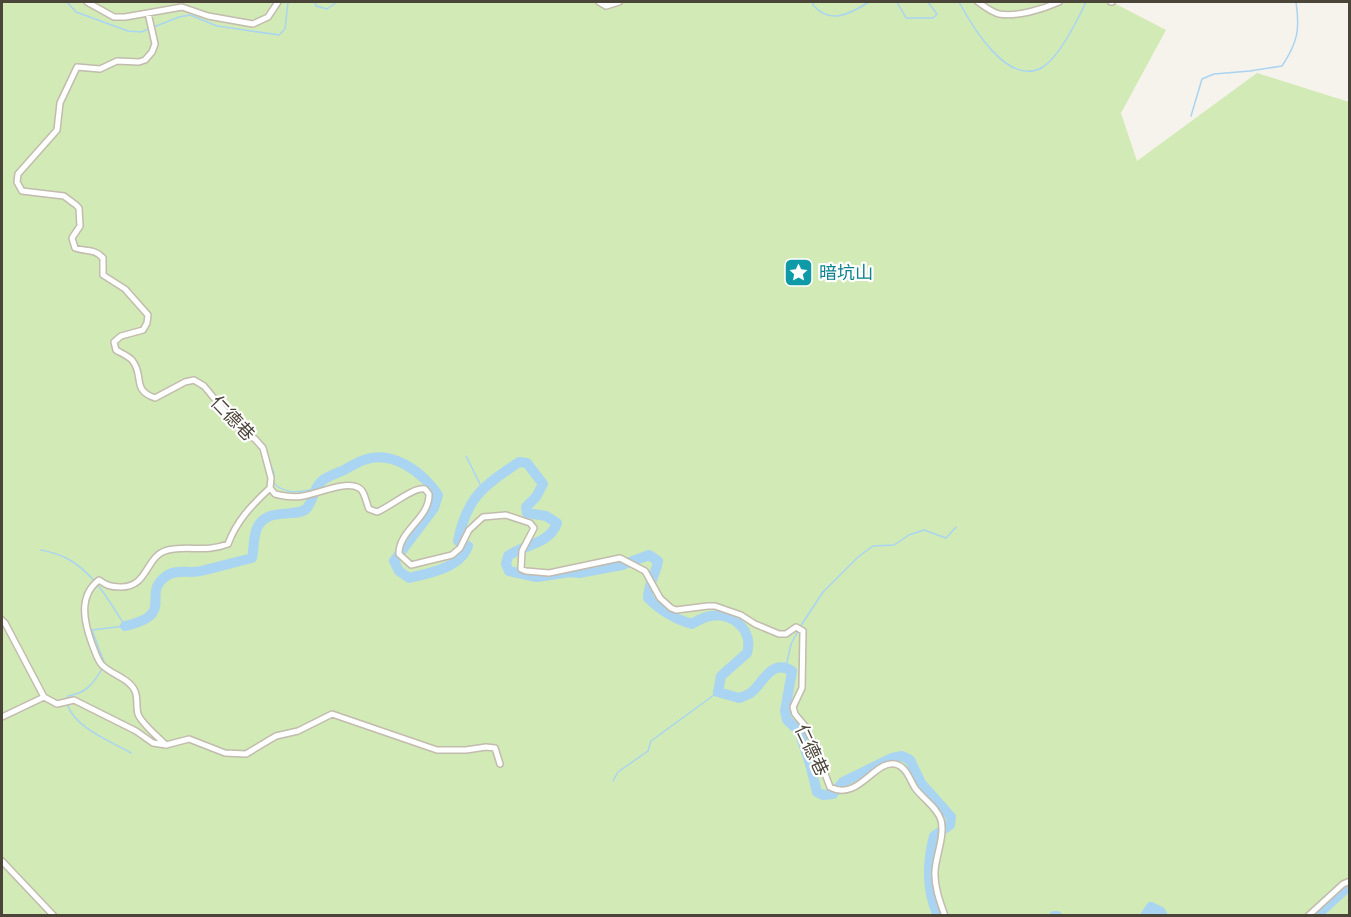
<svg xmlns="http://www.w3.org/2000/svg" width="1351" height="917" font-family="'DejaVu Sans','Noto Sans TC',sans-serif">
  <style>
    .green { fill: #d2eab5 }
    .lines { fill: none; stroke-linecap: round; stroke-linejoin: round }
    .stream { stroke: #a9d4f2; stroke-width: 1.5 }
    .river { stroke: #a9d4f2; stroke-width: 10 }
    .minor-casing { stroke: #c2bbae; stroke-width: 8 }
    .minor { stroke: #fff; stroke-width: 5 }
    .labels { text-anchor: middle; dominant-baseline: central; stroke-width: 4.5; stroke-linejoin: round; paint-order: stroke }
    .culture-label { font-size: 18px; fill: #0d838f; stroke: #fff; text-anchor: start }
    .street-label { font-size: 18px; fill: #4b4439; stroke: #fff }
  </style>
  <rect width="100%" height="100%" fill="#f6f3ec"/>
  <path class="green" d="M2 2H1112L1166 30 1121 113 1137 161 1257 73 1349 102V915L2 916Z"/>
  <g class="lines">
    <path class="stream" d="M67 2 76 12 128 31 141 32 179 17 190 15 217 26 279 35 285 29 288 2
      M315 2 316 6 327 9 337 2
      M813 2V5C830 25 850 14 869 2
      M897 2 906 18H933L937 14 928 2
      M959 2C972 26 1008 88 1043 67 1059 57 1078 19 1086 2
      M1191 116 1202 79 1214 74 1250 71 1282 66C1298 42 1300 29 1296 2
      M207 385 216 396
      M222 404 242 427 255 436
      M466 456 482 488
      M269 461 274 473V484C288 495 299 492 315 489
      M41 550C50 552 60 554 68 559 94 573 110 602 125 626
      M800 627 823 592 858 557 873 546 894 545 909 535 924 530 946 538 956 527
      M104 662 92 630 125 626
      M786 667 791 644 798 631
      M67 699 68 696C87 693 94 683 103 667
      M67 704C75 728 110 741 131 753
      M613 781 618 772 648 751 651 741 718 692"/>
    <path class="river" d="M125 626C177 614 141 595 165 577 176 568 189 574 201 571 218 567 235 562 252 558 254 550 253 543 255 535 261 503 297 520 307 508 314 499 313 488 323 480 329 476 337 473 344 470 350 467 357 462 364 460 393 449 423 473 438 495L434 508 394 561 399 571 409 578C430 573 460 568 468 546L458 541C467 496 484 486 519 462L527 463 543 484 536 497 526 507 527 513 546 516 557 523C549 545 524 544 508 556L506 564 509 571 537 577 570 572 579 573 622 565 649 555 658 561C656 574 648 584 648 598 661 611 674 619 692 624 697 621 703 617 710 616 732 612 754 630 747 653L721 676 718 692 739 698C744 696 749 695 753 691 765 679 773 659 792 671L785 711 787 720 799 731 810 764 817 792 823 795 833 794 843 782 892 758 902 756 910 760 921 783 951 817 950 825 934 836C927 863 926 890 938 916
      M1054 916H1057
      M1145 916 1151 907 1161 912 1163 916
      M1316 916 1350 885"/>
    <defs>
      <path id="minor" d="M87 2 114 17H125L182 7 208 16 253 24 268 17 278 2
        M599 2 606 6 619 2
        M978 2C984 6 991 12 999 14 1018 17 1043 9 1059 2
        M1111 2H1112
        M148 13 155 44 152 52 145 60 139 62 117 61 100 69 77 67 60 103 57 130 18 174 17 182 22 191 64 196 76 205 79 208 80 226 72 238 75 248C86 252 94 248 103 258V275L125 289 148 315 147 323 143 330 121 336 114 342 116 350C121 353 128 356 132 360 145 376 131 390 155 398L185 382 194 380 204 386 242 432 255 439 263 448 271 478 270 488 275 494C284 496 293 498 303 496 317 494 346 480 359 488 365 491 366 503 369 509L377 512C390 507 414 486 425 489L429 494C430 518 398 531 399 554L411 565 452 555 460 548 469 530 483 517 506 515 530 523 534 528 522 551 521 569 526 571 549 573 620 558 645 571 660 598 671 608 676 610 708 606H715L741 615 755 624 779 634H786L796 627 803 631 802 688 793 707 795 714 805 726 812 740 830 787C858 802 874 760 895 764 906 766 910 780 915 788 923 799 937 807 941 820 945 836 936 855 935 871 934 886 940 902 945 916
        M2 620 5 623 44 697 57 704 74 700 136 731 153 743 166 745 189 739 225 753 246 754 276 736 298 731 332 714 437 750H466L486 747 495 748 500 764
        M2 717 44 697
        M166 745C159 738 141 723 138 714 136 707 138 698 135 691 129 678 112 675 102 665 97 660 95 651 92 644 84 622 78 596 99 580 106 585 110 587 120 587 149 588 145 555 168 550 189 545 204 553 228 544 237 520 252 505 270 488
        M2 861 54 916
        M1308 916 1343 884 1350 881"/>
    </defs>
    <use href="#minor" class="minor-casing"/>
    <use href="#minor" class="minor"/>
  </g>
  <defs>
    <symbol id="sight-square" viewBox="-11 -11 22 22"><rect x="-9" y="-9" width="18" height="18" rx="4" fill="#0f9aa8" stroke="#fff"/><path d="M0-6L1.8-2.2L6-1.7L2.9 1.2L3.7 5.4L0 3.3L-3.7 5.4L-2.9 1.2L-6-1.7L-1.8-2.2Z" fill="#fff"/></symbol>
  </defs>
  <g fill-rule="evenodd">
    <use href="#sight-square" x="782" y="256" width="33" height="33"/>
  </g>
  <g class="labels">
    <g class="culture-label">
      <text x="819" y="272">暗坑山</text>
    </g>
    <g class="street-label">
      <text transform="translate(233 418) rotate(46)">仁德巷</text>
      <text transform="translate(812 750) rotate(65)">仁德巷</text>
    </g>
  </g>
  <rect width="1351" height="917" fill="none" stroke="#4b4439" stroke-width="6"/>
</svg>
